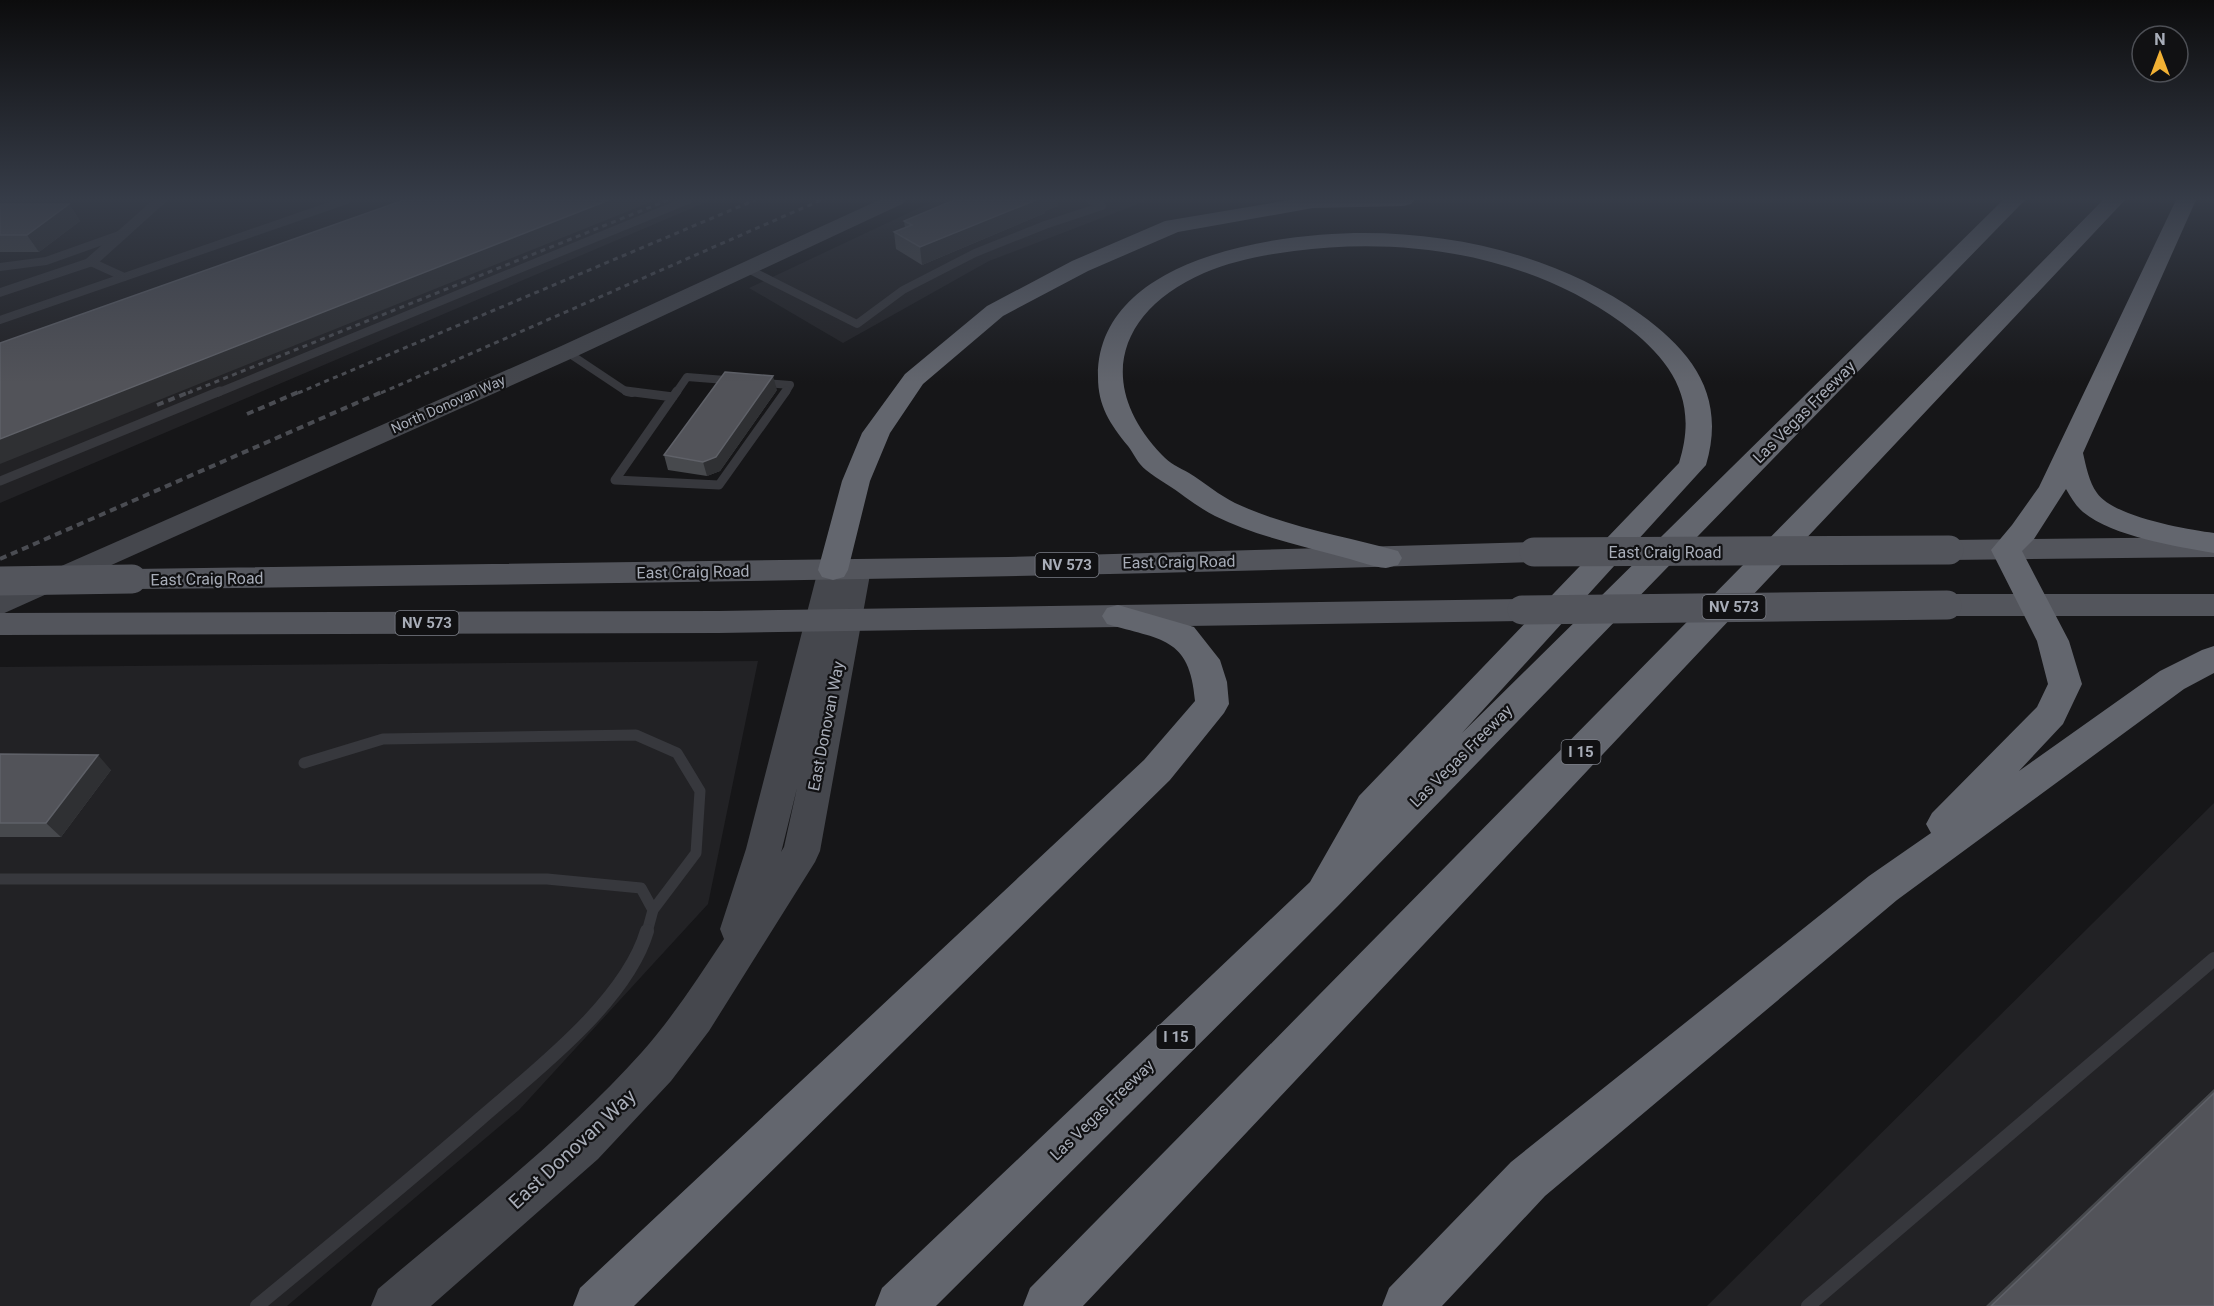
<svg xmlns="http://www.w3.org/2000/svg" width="2214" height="1306" font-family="Roboto,sans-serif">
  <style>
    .built { fill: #222225 }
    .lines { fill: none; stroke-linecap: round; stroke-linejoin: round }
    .lane-far3 { stroke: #37383d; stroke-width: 8 }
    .lane-far2 { stroke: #37383d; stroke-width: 9 }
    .lane-far1 { stroke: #37383d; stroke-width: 11 }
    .lane { stroke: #37383d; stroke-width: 14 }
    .street { fill: #37383d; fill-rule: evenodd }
    .secondary { fill: #45474d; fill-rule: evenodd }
    .primary { fill: #53555c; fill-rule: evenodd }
    .highway { fill: #63666e; fill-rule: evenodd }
    .rail-far1 { stroke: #4a4c52; stroke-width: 3; stroke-dasharray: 5 4.5; stroke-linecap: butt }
    .rail { stroke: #4a4c52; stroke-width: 4; stroke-dasharray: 7 5; stroke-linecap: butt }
    .primary-bridge { stroke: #53555c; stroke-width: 29 }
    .wall { fill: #47494d }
    .shaded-wall { fill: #2f3033 }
    .building { fill: #525359; stroke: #5f6168; stroke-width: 1.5 }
    .labels { text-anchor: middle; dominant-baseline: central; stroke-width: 4.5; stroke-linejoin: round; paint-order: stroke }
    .far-street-label { font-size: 14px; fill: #a8adb8; stroke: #111113 }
    .shield { fill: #111113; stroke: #7b7e86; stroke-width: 1.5 }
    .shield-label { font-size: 15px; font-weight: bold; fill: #a8adb8 }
    .street-label { font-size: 16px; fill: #a8adb8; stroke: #111113 }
    .near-street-label { font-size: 20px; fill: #a8adb8; stroke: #111113 }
  </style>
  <rect width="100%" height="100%" fill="#161618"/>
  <path class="built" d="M0 200H711L0 503Z
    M936 200H1149L989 261 843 343 749 288Z
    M758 661 708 904 519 1110 287 1306H0V667Z
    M2214 803V1306H1707Z"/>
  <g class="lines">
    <path class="lane-far3" d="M91 262 124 277
      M0 267 46 261 119 235
      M748 269 857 324 903 290 975 253 1045 225 1102 206 1090 200
      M0 320 347 200
      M567 352 627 392 632 393
      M217 393 688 200
      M676 393 687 377 790 385 785 393"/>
    <path class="lane-far2" d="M626 391 673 397
      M677 391 615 480 719 485 786 391
      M0 481 220 391"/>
    <path class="lane-far1" d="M304 763 383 739 636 735 677 753 700 791 696 853 653 910
      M0 879H547L641 888 653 910 647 932"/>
    <path class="lane" d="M257 1306C332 1244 407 1183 480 1119 535 1071 626 1002 647 931
      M1808 1306 2214 959"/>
    <path class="street" d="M153 200H168L96 265 0 297V288L86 259Z"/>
    <path class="secondary" d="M879 200H905L902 204 575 357 0 615V593L559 347Z
      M856 559 866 562 871 569 820 851 815 862 709 1031 671 1081 598 1159 431 1306H371L378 1289C467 1213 563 1140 642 1052 673 1017 698 978 724 939L720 929 746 849 818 570 823 563 833 560 844 564ZM797 788 784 847 781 852 782 849Z"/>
    <path class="primary" d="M2214 537V557L1949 560 1938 557 1934 550 1938 543 1949 540Z
      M1534 542 1545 545 1549 552 1545 559 1534 562C1067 578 599 584 132 589L121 586 116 579 121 572 132 569 1008 557Z
      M1947 594H2214V616H1947L1936 613 1931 605 1936 597Z
      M1522 599 1533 602 1538 610 1533 618 1522 621 718 633 0 635V613L718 611Z"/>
    <path class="highway" d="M1289 200H1414L1411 204 1404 206 1313 208 1178 232 1088 271 1003 316 923 384 890 433 870 481 848 570 844 577 833 580 822 577 818 570 842 481 862 433 905 374 987 306 1072 261 1165 221Z
      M2003 200H2025L1338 906 936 1306H875L882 1288 1310 882 1359 796 1679 463C1699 400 1672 360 1622 323 1529 255 1406 236 1294 251 1263 255 1232 261 1204 273 1117 311 1095 385 1162 455 1169 463 1180 468 1189 473 1205 483 1219 495 1235 503 1286 527 1344 536 1398 551L1402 558 1398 565C1396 565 1388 568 1386 568 1373 567 1358 561 1346 558 1303 546 1255 536 1215 516 1205 511 1195 504 1185 497 1173 487 1158 480 1146 470 1138 464 1134 454 1128 446 1110 424 1098 406 1098 377 1097 258 1275 233 1364 233 1461 233 1561 258 1640 314 1694 353 1726 397 1706 465L1462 733Z
      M2103 200H2125L1083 1306H1023L1030 1288Z
      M2176 200H2196L2083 453C2086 466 2089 482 2097 493 2114 517 2185 529 2214 533V553C2175 546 2114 537 2083 512 2076 506 2071 498 2066 489L2034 539 2022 551 2069 641 2082 684 2063 724 2019 771 2160 671 2202 650 2214 646V673L2184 689 1897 900 1545 1196 1442 1306H1382L1389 1288 1511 1162 1869 876 1931 833 1926 824 1932 813 2037 707 2048 684 2037 641 1991 550 2012 525 2039 487Z
      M1118 605 1194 627 1220 660 1227 682 1229 704 1224 713 1170 780 634 1306H573L580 1288 1144 760 1195 701C1190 636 1160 640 1107 624L1102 616 1107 608Z"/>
    <path class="rail-far1" d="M188 393 668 200
      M298 393 755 200
      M381 393 821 200"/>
    <path class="rail" d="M157 405 192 391
      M247 414 301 391
      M0 559 384 391"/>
    <path class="primary-bridge" d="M1534 552 1949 550
      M0 581 132 579
      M1522 610 1947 605"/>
  </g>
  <path class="wall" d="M954 200H1058V206L1045 211V213L922 265 896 249 894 232 905 228 904 221Z
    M0 204H69L80 221 39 252H0Z
    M777 390 720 471 707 476 668 470 664 455Z
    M0 754 111 770 61 837H0Z
    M2214 1089V1306H1986Z"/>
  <path class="shaded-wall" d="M609 200H656L0 464V439Z
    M1036 200H1058V206L1045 211V213L922 265 920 247Z
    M69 204 80 221 39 252 27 235Z
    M773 376 777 390 720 471 707 476 703 462Z
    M98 755 111 770 61 837 46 823Z"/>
  <path class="building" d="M404 200H609L0 439V343Z
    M954 200H1036L920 247 894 232 912 225 904 221Z
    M0 204H69L27 235H0Z
    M725 372 773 376 716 457 703 462 664 455Z
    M0 754 98 755 46 823H0Z
    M2214 1093V1306H1991Z"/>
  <linearGradient id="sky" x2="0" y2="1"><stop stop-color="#0c0c0d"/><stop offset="0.52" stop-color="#363c48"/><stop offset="1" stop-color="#363c48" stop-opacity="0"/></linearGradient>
  <rect width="2214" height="383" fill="url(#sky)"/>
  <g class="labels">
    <g class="far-street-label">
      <text transform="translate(448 404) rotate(-24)">North Donovan Way</text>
    </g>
    <g class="shield">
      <rect x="1035.5" y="553" width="63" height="24" rx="4.5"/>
      <rect x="1702.5" y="595" width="63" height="24" rx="4.5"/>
      <rect x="395.5" y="611" width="63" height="24" rx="4.5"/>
      <rect x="1561.5" y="740" width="39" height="24" rx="4.5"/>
      <rect x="1156.5" y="1025" width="39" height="24" rx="4.5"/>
    </g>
    <g class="shield-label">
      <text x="1067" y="565">NV 573</text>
      <text x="1734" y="607">NV 573</text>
      <text x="427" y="623">NV 573</text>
      <text x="1581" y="752">I 15</text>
      <text x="1176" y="1037">I 15</text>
    </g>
    <g class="street-label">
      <text transform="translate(1804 412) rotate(-45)">Las Vegas Freeway</text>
      <text x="1665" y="552">East Craig Road</text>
      <text transform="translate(1179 562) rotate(-1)">East Craig Road</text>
      <text transform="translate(693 572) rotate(-1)">East Craig Road</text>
      <text transform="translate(207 579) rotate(-1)">East Craig Road</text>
      <text transform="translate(826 726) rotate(-79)">East Donovan Way</text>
      <text transform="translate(1461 756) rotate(-45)">Las Vegas Freeway</text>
      <text transform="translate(1102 1110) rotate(-44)">Las Vegas Freeway</text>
    </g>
    <g class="near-street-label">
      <text transform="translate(572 1149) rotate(-43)">East Donovan Way</text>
    </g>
  </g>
  <g transform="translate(2160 54)"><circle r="28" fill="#111113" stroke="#4d4f55" stroke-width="1.5"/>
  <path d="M0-4.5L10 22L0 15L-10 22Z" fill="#f2b134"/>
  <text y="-9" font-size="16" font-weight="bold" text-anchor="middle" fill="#a8adb8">N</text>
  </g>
</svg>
